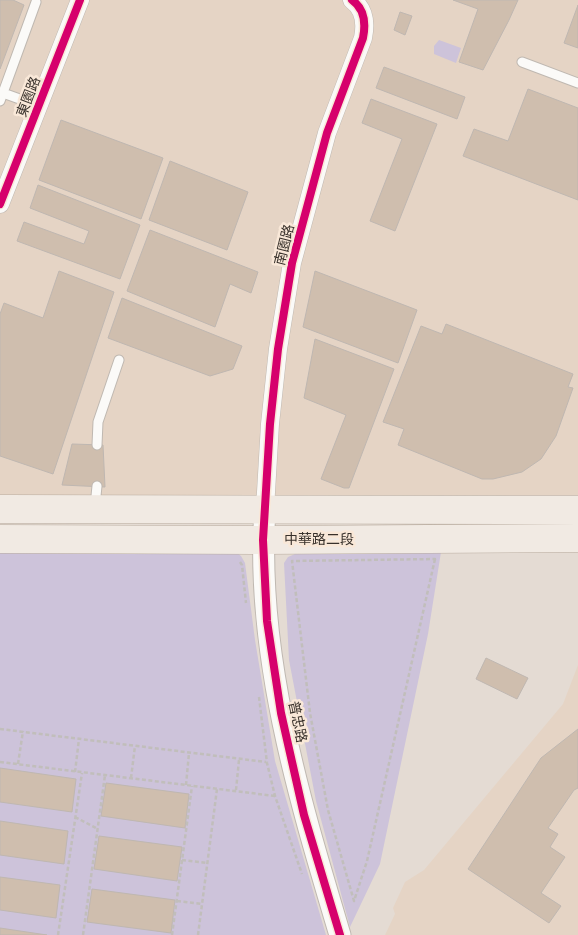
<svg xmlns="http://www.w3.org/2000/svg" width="578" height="935" font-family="'Source Sans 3','Noto Sans TC',sans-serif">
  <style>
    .built { fill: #e5d4c5 }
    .green { fill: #cdc3da }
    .building { fill: #cfbeae; stroke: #bfb7b1 }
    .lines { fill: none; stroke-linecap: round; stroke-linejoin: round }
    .service-casing { stroke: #bfb8b1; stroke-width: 11 }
    .minor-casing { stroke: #bfb8b1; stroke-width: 19 }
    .tertiary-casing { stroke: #bfb8b1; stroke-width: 23 }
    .primary-casing { stroke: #b9ac9f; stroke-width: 29 }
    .path { stroke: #c1bebb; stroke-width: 2.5; stroke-dasharray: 4 2.5; stroke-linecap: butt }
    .service { stroke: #fbfaf8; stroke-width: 9 }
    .minor { stroke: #fbfaf8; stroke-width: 18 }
    .tertiary { stroke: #fbfaf8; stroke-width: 21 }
    .primary { stroke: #f1eae3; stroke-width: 28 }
    .cycleway-casing { stroke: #f9e8d8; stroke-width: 11 }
    .cycleway { stroke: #d6006c; stroke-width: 8 }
    .labels { text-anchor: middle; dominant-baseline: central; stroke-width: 5; stroke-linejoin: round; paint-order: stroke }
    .street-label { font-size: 14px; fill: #38312b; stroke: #f9e8d8 }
  </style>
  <rect width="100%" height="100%" fill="#e4dbd3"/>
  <path class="built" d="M0 0H578V495H0Z
    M578 665V935H385L395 914 393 908 405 882 424 870 563 704Z"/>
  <path class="green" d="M439 40 461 48 456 63 434 54V46Z
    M0 547 235 551 241 556 245 563 255 640 275 761 326 935H0Z
    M441 552 428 634 380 864 350 927 316 801 289 660 284 563 288 557 295 554Z"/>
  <path class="building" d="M0 0H13L24 5 0 69Z
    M453 0H518L509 20 483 70 459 62 478 9Z
    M578 5V48L564 43Z
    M400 12 412 16 405 35 394 30Z
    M384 67 465 97 457 119 376 88Z
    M528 89 578 108V200L463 156 474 129 508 141Z
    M371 99 437 124 395 231 370 221 402 139 362 123Z
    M61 120 163 158 141 219 39 180Z
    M170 161 248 192 227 250 149 220Z
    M38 185 140 225 120 279 17 241 24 222 84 244 89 231 30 208Z
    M150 230 258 272 251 293 230 284 215 327 127 291Z
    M59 271 114 292 53 474 0 456V314L4 303 43 318Z
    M315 271 417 310 398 363 303 327Z
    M122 298 242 346 233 369 210 376 108 338Z
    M446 324 573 374 568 387 573 388 556 436 541 459 522 472 493 479H482L398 445 404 429 383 422 421 326 442 334Z
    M315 339 394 369 349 488H344L321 479 346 415 304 398Z
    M72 444 103 445 105 487 62 485Z
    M486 658 528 678 517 699 476 679Z
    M578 729V788L574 790 548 828 558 834 550 847 565 857 541 893 561 906 549 923 468 869 541 758Z
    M0 768 76 779 72 812 0 802Z
    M106 783 189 794 185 828 101 816Z
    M0 821 68 831 64 864 0 855Z
    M99 836 182 847 177 881 94 869Z
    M0 877 60 885 56 918 0 910Z
    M92 889 175 900 171 933 87 922Z
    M0 928 47 935H0Z"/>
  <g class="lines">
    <defs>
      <path id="service" d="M522 62 578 83
        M3 93 39 106
        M0 101 36 2
        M97 445 98 422 119 360
        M95 506 97 486"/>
      <path id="minor" d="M0 204 80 0
        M265 509 270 424 278 349 292 263 327 133 363 38C366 23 365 9 352 0"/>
      <path id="tertiary" d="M265 509C255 653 299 798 340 935"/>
      <path id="primary" d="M0 509 578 510
        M0 539 263 540 578 538"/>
    </defs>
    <use href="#service" class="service-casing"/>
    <use href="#minor" class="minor-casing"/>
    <use href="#tertiary" class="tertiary-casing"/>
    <use href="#primary" class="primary-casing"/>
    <path class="path" d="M435 559 367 861 354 901 328 810 310 713 292 561Z
      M240 562 242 565 246 603
      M259 697 267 763 275 796 302 874
      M0 729 266 762
      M0 762 275 796
      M18 764 23 731
      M75 772 79 739
      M131 778 135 746
      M186 785 189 753
      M236 790 239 760
      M75 817 98 829
      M182 860 208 863
      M177 901 202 904
      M58 935 82 773
      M83 935 105 775
      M172 935 192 786
      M198 935 217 789"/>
    <use href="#service" class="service"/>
    <use href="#minor" class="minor"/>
    <use href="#tertiary" class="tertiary"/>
    <use href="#primary" class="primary"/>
    <defs>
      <path id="cycleway" d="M0 204 80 0
        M340 935 304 815 281 713 267 621 263 540 270 424 278 349 292 263 327 133 363 38C366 23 365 9 352 0"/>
    </defs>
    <use href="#cycleway" class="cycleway-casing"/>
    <use href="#cycleway" class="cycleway"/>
  </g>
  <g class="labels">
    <g class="street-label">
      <text transform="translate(29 97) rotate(-69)">東園路</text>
      <text transform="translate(285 245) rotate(-76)">南園路</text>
      <text x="319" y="540">中華路二段</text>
      <text transform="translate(297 722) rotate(78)">普忠路</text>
    </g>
  </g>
</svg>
